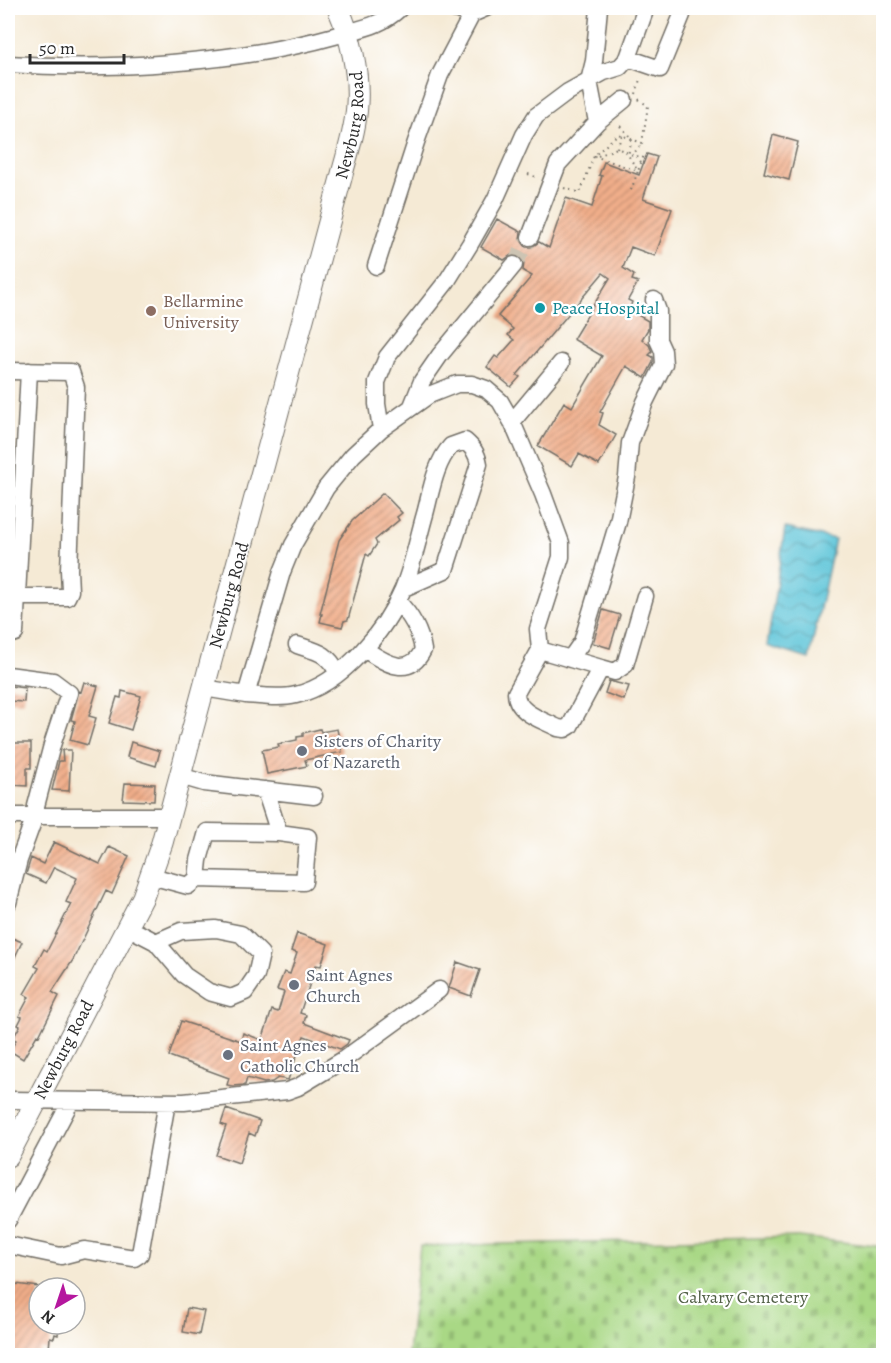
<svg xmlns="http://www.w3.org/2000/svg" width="891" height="1363" font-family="Alegreya,serif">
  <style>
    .cemetery { fill: url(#cemetery-stones); stroke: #6a8258; stroke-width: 1.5 }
    .water { fill: url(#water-waves); stroke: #447882; stroke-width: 1.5 }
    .building { fill: url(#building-hatch) }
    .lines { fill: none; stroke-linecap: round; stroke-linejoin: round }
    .minor-tunnel { stroke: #cdc4b3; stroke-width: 16; stroke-dasharray: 16 8; stroke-linecap: butt }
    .minor-casing { stroke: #726e66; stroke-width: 19 }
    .major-casing { stroke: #726e66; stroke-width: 23 }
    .path { stroke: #726e66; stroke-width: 2; stroke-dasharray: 1.5 4.5; stroke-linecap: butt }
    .minor { stroke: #fff; stroke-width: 16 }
    .major { stroke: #fff; stroke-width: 21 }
    .culture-dot { fill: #0f9aa8; stroke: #fff; stroke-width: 2 }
    .education-dot { fill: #8d6e63; stroke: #fff; stroke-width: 2 }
    .worship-dot { fill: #6b7280; stroke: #fff; stroke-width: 2 }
    .labels { text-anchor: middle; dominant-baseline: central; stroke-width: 4.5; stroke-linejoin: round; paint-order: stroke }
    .street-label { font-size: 18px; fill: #2b2b2b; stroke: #fff }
    .education-label { font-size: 18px; fill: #785e54; stroke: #fff; text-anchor: start }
    .culture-label { font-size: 18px; fill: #0d838f; stroke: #fff; text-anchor: start }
    .worship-label { font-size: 18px; fill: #5b616d; stroke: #fff; text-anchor: start }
    .park-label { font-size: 18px; fill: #515f46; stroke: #fff }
  </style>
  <defs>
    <pattern id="cemetery-stones" width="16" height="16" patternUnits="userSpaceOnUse" patternTransform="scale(1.5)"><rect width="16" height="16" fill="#a9d885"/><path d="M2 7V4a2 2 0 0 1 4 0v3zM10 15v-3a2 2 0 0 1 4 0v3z" fill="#92ba73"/></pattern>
    <pattern id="water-waves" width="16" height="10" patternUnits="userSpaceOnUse" patternTransform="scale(1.5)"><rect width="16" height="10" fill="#5cc4d8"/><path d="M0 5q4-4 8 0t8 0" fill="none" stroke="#4c9faf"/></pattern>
    <pattern id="building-hatch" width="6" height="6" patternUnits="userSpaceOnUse" patternTransform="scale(1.5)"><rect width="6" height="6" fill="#f1ae8a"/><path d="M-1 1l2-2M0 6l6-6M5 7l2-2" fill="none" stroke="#c38e71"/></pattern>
  </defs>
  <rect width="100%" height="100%" fill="#fff"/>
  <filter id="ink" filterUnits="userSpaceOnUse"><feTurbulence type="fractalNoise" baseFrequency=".0167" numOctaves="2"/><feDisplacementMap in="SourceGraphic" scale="12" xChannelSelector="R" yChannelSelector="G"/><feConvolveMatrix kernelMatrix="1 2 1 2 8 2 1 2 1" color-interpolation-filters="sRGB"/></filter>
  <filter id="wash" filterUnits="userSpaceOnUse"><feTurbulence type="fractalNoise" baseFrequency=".008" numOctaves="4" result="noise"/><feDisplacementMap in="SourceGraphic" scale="24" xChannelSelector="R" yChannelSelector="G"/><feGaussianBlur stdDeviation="1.35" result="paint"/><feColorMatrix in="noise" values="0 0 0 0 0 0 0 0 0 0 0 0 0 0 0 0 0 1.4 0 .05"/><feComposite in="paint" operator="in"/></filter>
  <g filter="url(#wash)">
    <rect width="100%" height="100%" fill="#f5ead5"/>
    <path class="cemetery" d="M799 1237 883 1247V1355H408L420 1246Z"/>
    <path class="water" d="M785 528 835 539 809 659 767 646Z"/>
    <g id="blocks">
      <path class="building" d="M773 135 798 142 789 180 764 173Z
        M647 154 657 157 643 199 672 209 655 256 631 247 623 268 634 275 632 280 638 282 628 300 632 302 629 310 648 321V329L642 339 649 345 652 352 649 355 653 357V362L645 378 626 366 600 412 603 413 599 425 616 435 599 465 579 454 572 466 538 446 564 402 572 407 602 356 573 339 610 278 603 273 517 375 520 377 511 387 487 367 495 356 498 358 514 340 508 335 513 329 498 316 532 276 523 271 524 262 520 257 511 255 504 260 481 247 497 219 521 232 520 239 526 247H532L539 242 549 248 566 198 592 207 602 176 599 175 604 162 639 175Z
        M383 493 402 513 397 517 399 520 375 540 377 544 369 556 366 554 348 620 344 621 342 627 320 622 322 614H320L339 540 352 521Z
        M603 610 620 615 610 648 593 643Z
        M609 681 629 686 624 700 605 693Z
        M84 682 98 686 89 716 96 718 88 745 70 740 75 721 71 720 79 691 81 692Z
        M9 686 25 688 24 702 9 701Z
        M122 691 141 696 131 730 109 723 117 697 121 698Z
        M320 729 321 732 337 729 342 752 305 760 307 766 267 774 262 750 279 747 278 744 297 740V737L303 736V733Z
        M131 742 160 751 156 766 127 757Z
        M12 743H31V768H27V786L12 785Z
        M62 750H71L69 791 52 790 59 761H63Z
        M125 783 155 784 154 801 123 800Z
        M54 842 100 864 109 847 129 856 112 894 106 891 73 960 52 992 59 996 39 1036 37 1035 23 1059 10 1051 16 1040 13 1038 20 1026 18 1025 22 1017 19 1016 29 997 24 994 39 968 35 966 44 949 47 951 71 904 66 902 77 878 54 867 46 883 26 874 31 858 43 864Z
        M297 933 328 944 321 966 316 965 300 1013 306 1015 304 1023 349 1040 347 1044 340 1049 304 1036 288 1080 278 1078 272 1082 264 1083 247 1078 245 1085 232 1086 227 1085 229 1078 169 1056 181 1021 241 1041 243 1033 262 1040 272 1010 278 1012 284 992 277 990 284 972 290 974 297 953 291 951Z
        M10 937 22 942 8 972V942Z
        M457 962 480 970 471 996 449 988Z
        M226 1109 260 1121 255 1136 249 1133 239 1163 216 1155 226 1126 221 1124Z
        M8 1283 39 1287V1324H59L58 1335 55 1334 54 1338 50 1337 49 1350 40 1349V1356H8Z
        M187 1308 204 1311 199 1335 183 1332Z"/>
    </g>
  </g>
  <g filter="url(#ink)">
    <use href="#blocks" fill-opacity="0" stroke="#726e66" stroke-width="1.5"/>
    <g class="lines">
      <path class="minor-tunnel" d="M514 265 530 237"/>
      <defs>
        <path id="minor" d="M451 8 472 14 486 8
          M628 58 660 69 682 15
          M8 64C111 71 239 63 338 35 363 28 381 26 400 8
          M597 122 624 100
          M530 237 558 164 597 122 589 81 594 61 599 8
          M376 266 416 142 440 75 472 14
          M8 371 71 372 76 387 69 570 70 591 67 597H17
          M412 406 422 381 440 355 514 265
          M512 422 561 363
          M381 429 377 404V382L387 357 447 281 470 244 495 200 524 135 536 116 568 92 604 72 620 67 628 58 646 8
          M8 635 15 633 29 371
          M297 645C318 652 327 652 338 673
          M364 649C383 661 408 680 423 650 420 630 411 615 397 601
          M540 650 601 668
          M570 659 582 642 618 522 627 477 630 443 645 402 664 364 663 351 658 340V311L654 300
          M8 675 53 681 69 693 52 745 36 806 35 816 19 860 8 903
          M204 688 246 695 282 572 293 545 326 488 353 455 381 429 429 395 457 384H472L486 389 500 401 512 422 543 494 561 543V557L538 629 540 650 516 693C516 713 543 720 558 728L565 729 570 726 601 668 615 672 625 665 645 596
          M246 695C262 696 280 699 296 695 342 684 386 630 403 589 413 565 418 538 425 514 431 492 435 463 451 446L465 441C473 448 477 453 479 464L445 570 404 588
          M180 776 204 783 314 796
          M265 790 279 833 308 837 304 882 197 879 199 860 207 832 279 833
          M8 816H169
          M151 876 188 886 197 879
          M127 927 156 942 184 975 209 992 231 998 245 992 256 976 261 954 241 934 216 929 181 931 156 942
          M8 1100 184 1102 287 1091 298 1087 343 1060 439 990
          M8 1220 71 1101
          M8 1245 61 1256 84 1250 134 1258 140 1254 167 1102"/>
        <g id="major">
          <path id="s1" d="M8 1156 143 897 162 843 341 178C347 154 356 129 357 104 359 72 351 37 338 8"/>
        </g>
      </defs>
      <use href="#minor" class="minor-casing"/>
      <use href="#major" class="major-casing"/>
      <path class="path" d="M865 8 884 10
        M636 94 640 79
        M620 126 632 139 628 155 638 171 630 193
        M617 148 622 135
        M594 156 638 171 644 155
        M598 156 617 148 637 157
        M641 162 635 152 642 143
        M528 174 536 177
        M564 188 580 193 594 156 618 134 642 143 648 106 637 98"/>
      <use href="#minor" class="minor"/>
      <use href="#major" class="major"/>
    </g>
  </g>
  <circle class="culture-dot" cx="540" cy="308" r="6"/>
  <circle class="education-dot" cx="151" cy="311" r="6"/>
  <g class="worship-dot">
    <circle cx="302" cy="751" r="6"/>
    <circle cx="294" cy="985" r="6"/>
    <circle cx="228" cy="1055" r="6"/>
  </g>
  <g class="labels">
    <g class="street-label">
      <text stroke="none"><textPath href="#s1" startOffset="1092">Newburg Road</textPath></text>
      <text stroke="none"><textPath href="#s1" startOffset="606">Newburg Road</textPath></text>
      <text stroke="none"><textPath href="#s1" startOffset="120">Newburg Road</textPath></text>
    </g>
    <g class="education-label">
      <text x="163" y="301">Bellarmine<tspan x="163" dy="21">University</tspan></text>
    </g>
    <g class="culture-label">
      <text x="552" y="308">Peace Hospital</text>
    </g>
    <g class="worship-label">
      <text x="314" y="741">Sisters of Charity<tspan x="314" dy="21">of Nazareth</tspan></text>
      <text x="306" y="975">Saint Agnes<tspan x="306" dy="21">Church</tspan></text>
      <text x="240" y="1045">Saint Agnes<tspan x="240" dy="21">Catholic Church</tspan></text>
    </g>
    <g class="park-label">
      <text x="743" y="1297">Calvary Cemetery</text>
    </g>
  </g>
  <rect width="891" height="1363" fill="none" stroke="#fff" stroke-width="30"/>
  <g transform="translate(57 1306) rotate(219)"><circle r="28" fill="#ffffff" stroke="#aaaaaa" stroke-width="1.5"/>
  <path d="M0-4.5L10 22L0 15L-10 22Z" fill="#b5179e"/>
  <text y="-9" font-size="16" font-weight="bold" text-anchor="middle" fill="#2b2b2b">N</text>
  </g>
  <path d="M30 54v9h94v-9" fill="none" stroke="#2b2b2b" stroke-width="3"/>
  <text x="39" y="54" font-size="18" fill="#2b2b2b" stroke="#ffffff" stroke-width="4.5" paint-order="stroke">50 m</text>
</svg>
